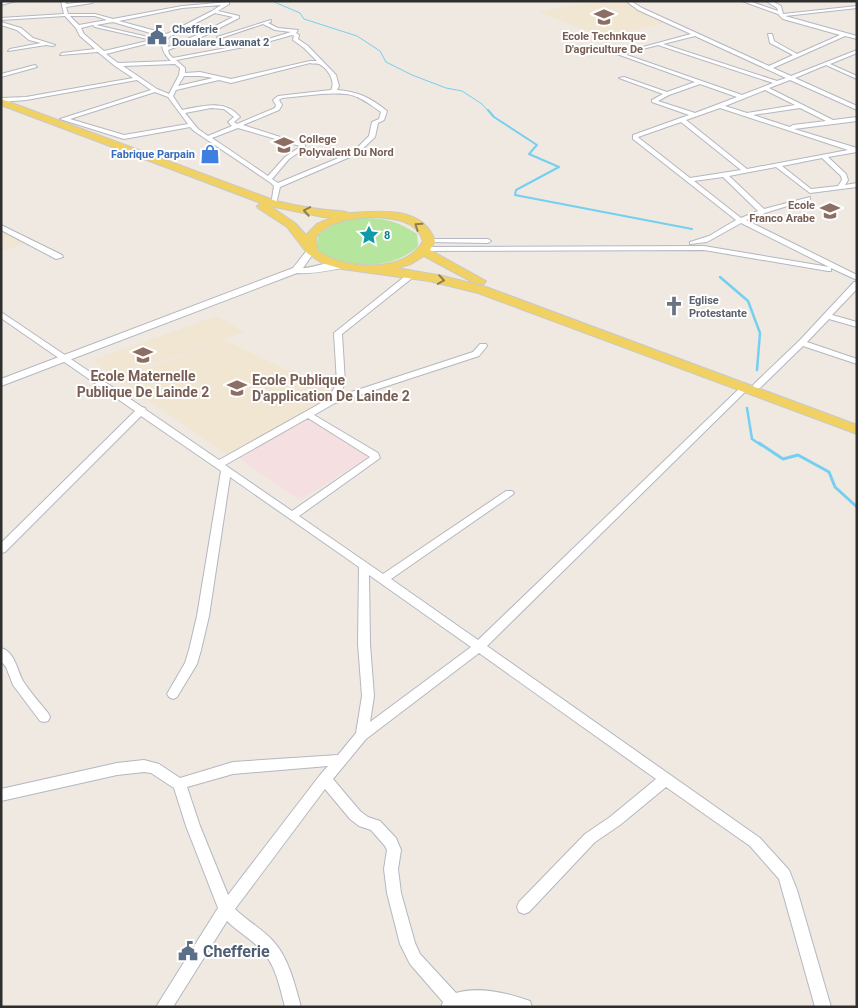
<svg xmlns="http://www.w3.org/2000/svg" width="858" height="1008" font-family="Roboto,sans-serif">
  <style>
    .education { fill: #f0e6d1 }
    .medical { fill: #f5dfe0 }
    .green { fill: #b6e59e }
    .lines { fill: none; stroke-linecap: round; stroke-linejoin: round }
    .stream-far3 { stroke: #75cff0; stroke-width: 1 }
    .stream-far2 { stroke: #75cff0; stroke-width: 2 }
    .stream-far1 { stroke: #75cff0; stroke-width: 2.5 }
    .stream { stroke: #75cff0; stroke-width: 3 }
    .minor-casing { stroke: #b4b7c1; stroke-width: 2 }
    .tertiary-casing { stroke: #b4b7c1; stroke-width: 2 }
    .primary-casing { stroke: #c9c9c9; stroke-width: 2 }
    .minor { fill: #fff; fill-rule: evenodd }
    .tertiary { fill: #fff; fill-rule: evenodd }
    .primary { fill: #f2d163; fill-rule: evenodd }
    .oneway { stroke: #908048 }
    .labels { text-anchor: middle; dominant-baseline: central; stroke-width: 4; stroke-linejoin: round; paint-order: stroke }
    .far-service-label { font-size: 11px; font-weight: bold; fill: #4e5e75; stroke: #fff; text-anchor: start }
    .far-education-label { font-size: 11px; font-weight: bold; fill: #785e54; stroke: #fff }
    .far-shop-label { font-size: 11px; font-weight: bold; fill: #366cbe; stroke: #fff; text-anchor: end }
    .far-culture-label { font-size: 11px; font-weight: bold; fill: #0d838f; stroke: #fff; text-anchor: start }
    .far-worship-label { font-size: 11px; font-weight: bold; fill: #5b616d; stroke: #fff; text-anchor: start }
    .education-label { font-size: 14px; font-weight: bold; fill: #785e54; stroke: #fff }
    .near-service-label { font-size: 16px; font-weight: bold; fill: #4e5e75; stroke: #fff; text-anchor: start }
  </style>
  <rect width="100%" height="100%" fill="#efe9e1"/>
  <path class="education" d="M624 1 668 22 604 37 538 12 588 3Z
    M1 224 30 242 1 251Z
    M217 316 244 332 114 377 93 360Z
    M224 340 338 394 229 456 117 378Z"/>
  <path class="medical" d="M306 416 373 454 300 500 238 458 241 453Z"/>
  <path class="green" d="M358 218C383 218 396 220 417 234L418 246C398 267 358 269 332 259 326 256 319 254 317 247 317 244 318 238 318 235L337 222Z"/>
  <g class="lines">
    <path class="stream-far3" d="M272 1 300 13 304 19 357 36 380 51 386 62 412 75 446 88 462 91 482 104 489 112"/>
    <path class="stream-far2" d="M488 110 494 117 537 145 529 154 559 167 516 190 515 195 692 229"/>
    <path class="stream-far1" d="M720 277 748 301 760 333 757 370
      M747 408 752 439 761 445"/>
    <path class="stream" d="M759 443 783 459 798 455 829 472 835 487 857 507"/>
    <defs>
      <path id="minor" d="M7 1H16L1 5V3Z
        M61 1H65L66 4 94 1 92 3 66 7 68 14H95L113 19 182 6 229 2V4L218 11 239 16V18L206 35 168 50 169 54 173 58 259 42 291 32 275 30 263 24 221 38 217 37 271 20V22L268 23 278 28 298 30 296 33 299 35 298 39 308 46 336 75 339 86 337 90C357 91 371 98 387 111L384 120 378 123 375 137 357 154 280 187 276 204 271 205 274 186 271 183 194 131 190 127 124 139 60 119 151 90 137 80 26 100 1 102V98L26 97 133 78 115 66 98 52 60 55 62 53 95 49 80 36 76 28 65 16 1 20V18L64 14ZM221 5 212 11 167 34 119 21 182 8ZM215 13 233 17 202 33 168 47 166 41 169 37ZM70 16H95L107 20 79 25ZM113 22 164 37C159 45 164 55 171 61L118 63 106 54 161 40 96 25ZM93 25 95 27 152 40 104 51 84 34 81 28ZM292 35 294 36 293 40 304 48 317 61H310L231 79 200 72 185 73V68L176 60 260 44ZM310 63C313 64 316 63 319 64 328 68 336 82 331 90L278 96 273 100 276 105 275 108 237 124 234 122 240 117C225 99 202 106 182 110L173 96 176 90 219 80 231 83ZM175 64 180 68 179 75 169 94 157 89 123 66ZM184 76H200L213 78 178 86ZM155 92 168 97 188 124 124 135 70 119ZM321 94C352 92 356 94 381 112L379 119 372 122 369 136 353 152 278 183 272 179 289 159 305 148V145L243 125 279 110 282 105 279 100 282 98ZM211 108 224 109 234 117 228 122 232 126 208 136 198 129 185 113ZM238 128 300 146V147L285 157 268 176 212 138Z
        M626 1H631L642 8 769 66 793 55 770 43 768 34H772L774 41 797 54 840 35 783 19 778 14 742 1H749L778 11 777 8 766 1H772L781 6 783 14 857 6V8L785 16 857 36V39L845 36 773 68 791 76 857 50V53L830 64 857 76V79L826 65 795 78 857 106V110L790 80 769 88 833 120 857 117V121L794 129 857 148V152L828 157 846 174 848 180 845 185 857 183V187L810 193 776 167 729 176 764 209 810 197V199L768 212 746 220 857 275V280L831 268V271H828L704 250 423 251 422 249 426 247 704 246 829 267 741 223 707 242 690 244V242L709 236 736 220 633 139V135L689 115 652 102V100L663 94 619 78 624 77 667 92 695 82 617 54 691 34 638 10ZM695 36 786 78 777 81 663 44ZM658 45 773 83 742 95 624 54ZM700 84 737 97 695 113 658 101 669 95ZM765 90 795 105 747 113 725 106ZM720 108 848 150 747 169 686 120ZM800 108 826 121 793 125 790 127 753 115ZM681 122 741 170 690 178 639 138 638 137ZM822 158 841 176 842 180 838 186 811 189 782 166ZM723 177 758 211 741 218 694 181Z
        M1 22 21 28 33 38 55 45 53 46 46 45 8 51 10 49 41 43 29 40 17 30 1 25Z
        M35 65 37 67 1 77V74Z
        M1 225 62 255 63 257 56 259 1 230Z
        M429 239H488L491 241 488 243 427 242V240Z
        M409 273H412L416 275 342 334 345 383 339 396 473 352 480 344H486L487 346 479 356 335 403 314 415 378 453 380 458 299 516 383 574 506 491H512L514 493 512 495 391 579 478 640 742 386 745 385 749 388 487 646 760 838 789 870 797 890 831 1007H815L779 879 750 846 666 787 620 825 595 842 529 912 524 914 519 912 517 907 519 902 585 834 610 817 656 779 479 653 366 739 333 779 360 811 368 817 380 821 396 838 401 850 398 869 401 893 415 943 420 954 456 993C478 986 508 993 530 1001L532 1007H441L443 1002 410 964 400 944 387 893 384 869 387 850 385 846 371 830 359 826 350 819 325 789 235 909C247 921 263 929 274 942 289 959 295 985 301 1007H285C280 988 276 966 263 952 253 940 238 932 227 921L173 1007H156L218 908 186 826 174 788 151 773 144 772 117 775 1 801V789L117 763 144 760 159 764 180 778 233 762 338 755 356 733 362 696 358 644 359 567 230 477 209 616 201 650 197 664 177 697 173 699 169 697 167 694 185 663 189 650 197 616 221 471 141 416 5 552 1 553V543L135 411 1 318V312L142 407 145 408 146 410 219 460 328 399 337 383 334 333ZM308 418 370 457 292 511 225 465ZM369 575 471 647 370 722 374 696 370 644ZM328 766 320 775 228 895 200 826 187 787 233 774Z
        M854 282H857V289L832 315 857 322V327L829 319 807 342 857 359V364L803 346 760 388H754L753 386 754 384 799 341Z
        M1 648C15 652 17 670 23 681 30 692 40 703 48 713L50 717 48 721 44 722 40 721 13 685 6 667 1 661Z"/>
      <path id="tertiary" d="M311 248 315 251 303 268C315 268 333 258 344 266L342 268C327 271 313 274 297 273L1 386V379L293 268 308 249Z"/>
      <path id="primary" d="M1 99 276 201C297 206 318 210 340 211 345 211 347 213 351 213 380 211 423 206 435 241L430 250 486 281 484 284H476L424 256 411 264 397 268 443 276 486 287 857 425V434L478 293 429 281 342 269 322 263 307 253 287 227 258 208 257 206 261 203 1 105ZM270 206 323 217H333L317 224 306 235 295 223ZM374 217C393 218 417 220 423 241 406 274 342 270 317 250L316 237C330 220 353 218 374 217Z"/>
    </defs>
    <use href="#minor" class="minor-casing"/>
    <use href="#tertiary" class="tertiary-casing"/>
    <use href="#primary" class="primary-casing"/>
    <use href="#minor" class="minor"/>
    <use href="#tertiary" class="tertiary"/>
    <use href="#primary" class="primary"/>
  </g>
  <defs><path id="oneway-chevron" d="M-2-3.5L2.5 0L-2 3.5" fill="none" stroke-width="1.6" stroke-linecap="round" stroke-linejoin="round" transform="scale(1.25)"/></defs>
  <g class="oneway">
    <use href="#oneway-chevron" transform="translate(307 211) rotate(-170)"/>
    <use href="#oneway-chevron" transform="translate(418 226) rotate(-146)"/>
    <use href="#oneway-chevron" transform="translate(441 280) rotate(9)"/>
  </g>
  <defs>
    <symbol id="university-bare" viewBox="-9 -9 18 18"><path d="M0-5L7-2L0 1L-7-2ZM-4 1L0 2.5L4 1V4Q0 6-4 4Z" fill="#8d6e63" stroke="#fff" stroke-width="2.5" paint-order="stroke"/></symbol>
    <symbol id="civic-bare" viewBox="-9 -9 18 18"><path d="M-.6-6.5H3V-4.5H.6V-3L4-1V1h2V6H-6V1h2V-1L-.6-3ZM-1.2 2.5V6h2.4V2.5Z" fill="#5c6f8a" stroke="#fff" stroke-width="2.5" paint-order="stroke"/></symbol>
    <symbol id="school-bare" viewBox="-9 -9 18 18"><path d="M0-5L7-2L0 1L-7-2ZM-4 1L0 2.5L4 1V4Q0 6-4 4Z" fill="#8d6e63" stroke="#fff" stroke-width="2.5" paint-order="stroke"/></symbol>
    <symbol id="shop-bare" viewBox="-9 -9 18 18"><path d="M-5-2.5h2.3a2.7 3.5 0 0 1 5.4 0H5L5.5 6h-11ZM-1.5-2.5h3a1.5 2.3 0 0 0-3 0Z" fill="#3f7fe0" stroke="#fff" stroke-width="2.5" paint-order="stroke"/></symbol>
    <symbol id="sight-bare" viewBox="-9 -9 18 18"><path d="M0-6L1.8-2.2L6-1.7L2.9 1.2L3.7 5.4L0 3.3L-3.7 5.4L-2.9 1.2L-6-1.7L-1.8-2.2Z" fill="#0f9aa8" stroke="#fff" stroke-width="2.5" paint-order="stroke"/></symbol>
    <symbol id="church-bare" viewBox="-9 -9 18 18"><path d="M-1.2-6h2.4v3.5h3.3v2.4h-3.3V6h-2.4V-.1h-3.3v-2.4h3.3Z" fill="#6b7280" stroke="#fff" stroke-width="2.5" paint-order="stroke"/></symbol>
  </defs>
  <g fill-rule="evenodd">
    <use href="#university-bare" x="590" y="3" width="28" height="28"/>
    <use href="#civic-bare" x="143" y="21" width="28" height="28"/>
    <use href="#school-bare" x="270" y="131" width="28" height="28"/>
    <use href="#shop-bare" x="196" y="140" width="28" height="28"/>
    <use href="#school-bare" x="816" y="197" width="28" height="28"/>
    <use href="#sight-bare" x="355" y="221" width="28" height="28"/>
    <use href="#church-bare" x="660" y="292" width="28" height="28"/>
    <use href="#school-bare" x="129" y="341" width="28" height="28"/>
    <use href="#school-bare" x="223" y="374" width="28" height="28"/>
    <use href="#civic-bare" x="174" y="937" width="28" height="28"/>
  </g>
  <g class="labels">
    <g class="far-service-label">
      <text x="172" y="29">Chefferie<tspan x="172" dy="13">Doualare Lawanat 2</tspan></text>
    </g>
    <g class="far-education-label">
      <text x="604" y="36">Ecole Technkque<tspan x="604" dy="13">D'agriculture De</tspan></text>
      <text x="299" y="139" text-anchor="start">College<tspan x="299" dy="13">Polyvalent Du Nord</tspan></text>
      <text x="815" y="205" text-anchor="end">Ecole<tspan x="815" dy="13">Franco Arabe</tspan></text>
    </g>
    <g class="far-shop-label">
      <text x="195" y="154">Fabrique Parpain</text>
    </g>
    <g class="far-culture-label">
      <text x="384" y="235">8</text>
    </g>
    <g class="far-worship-label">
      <text x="689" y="300">Eglise<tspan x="689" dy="13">Protestante</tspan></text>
    </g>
    <g class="education-label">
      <text x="143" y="376">Ecole Maternelle<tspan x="143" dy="16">Publique De Lainde 2</tspan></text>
      <text x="252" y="380" text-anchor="start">Ecole Publique<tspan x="252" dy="16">D'application De Lainde 2</tspan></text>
    </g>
    <g class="near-service-label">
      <text x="203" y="951">Chefferie</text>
    </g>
  </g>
  <rect width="858" height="1008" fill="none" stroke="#2e2e2e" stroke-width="5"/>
</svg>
